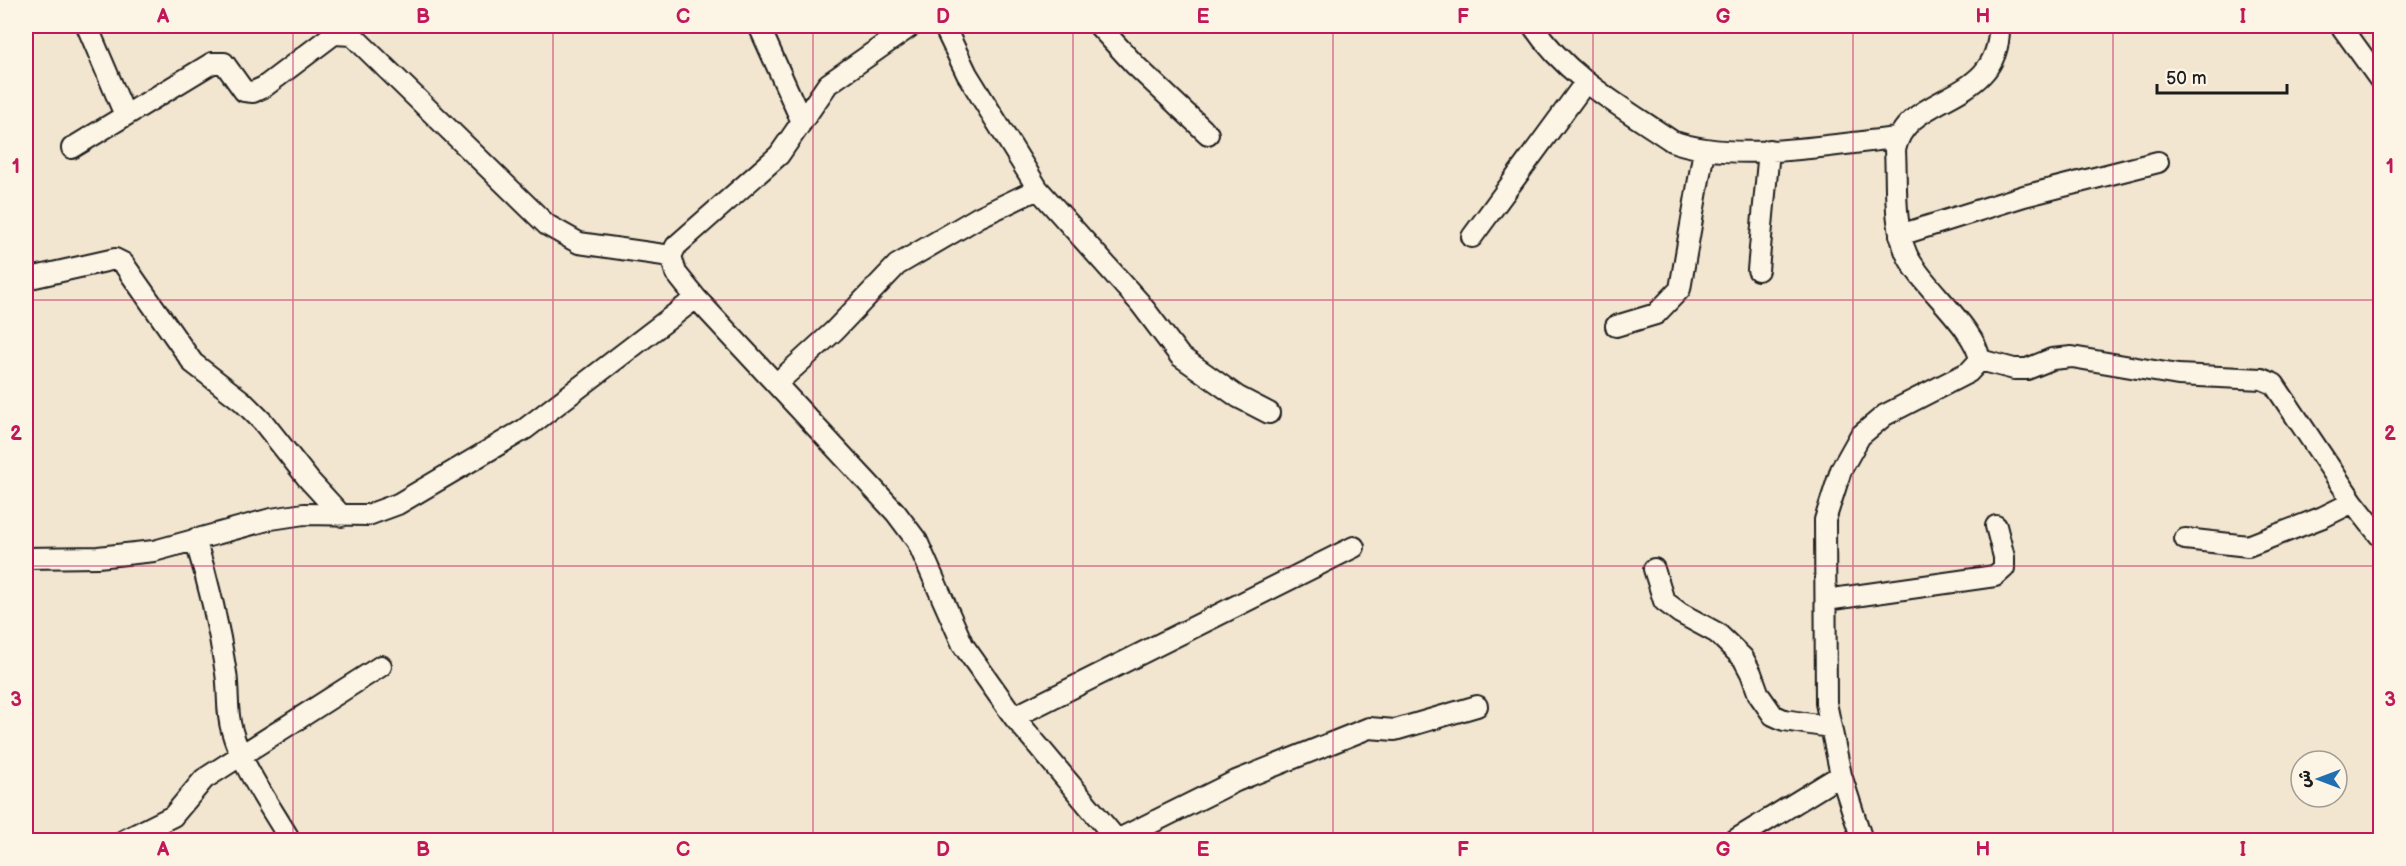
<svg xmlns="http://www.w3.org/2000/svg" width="2406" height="866" font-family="'Balsamiq Sans','Playpen Sans Arabic',sans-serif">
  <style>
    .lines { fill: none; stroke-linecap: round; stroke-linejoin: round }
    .street-casing { stroke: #1c1c1c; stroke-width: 24 }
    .street { stroke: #fcf5e5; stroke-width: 20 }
    .grid { fill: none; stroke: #c2185b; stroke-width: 1.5; stroke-opacity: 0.55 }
    .neatline { fill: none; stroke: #c2185b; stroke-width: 2 }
    .grid-label { font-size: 20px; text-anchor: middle; font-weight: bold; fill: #c2185b }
  </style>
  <rect width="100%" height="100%" fill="#f3e6d1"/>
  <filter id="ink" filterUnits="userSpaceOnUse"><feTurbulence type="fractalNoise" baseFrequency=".0167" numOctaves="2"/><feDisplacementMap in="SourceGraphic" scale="12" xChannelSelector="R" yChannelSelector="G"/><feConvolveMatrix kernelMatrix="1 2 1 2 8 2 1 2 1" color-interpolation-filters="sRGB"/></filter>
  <g filter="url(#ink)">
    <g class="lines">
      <defs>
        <path id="street" d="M87 26 125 115
          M759 26 802 122
          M944 26 967 74 1038 189
          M1099 26 1135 65 1208 134
          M1533 26C1567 77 1622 107 1672 141 1734 164 1832 144 1898 138
          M2341 26 2380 80
          M72 148 212 63H224L244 91 253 92 264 87 334 34 352 35 547 225 579 243 671 256
          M1900 235 2024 196 2158 162
          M1472 237 1585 83
          M1758 270 1769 150
          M26 279 115 259 123 263 193 363 242 401 263 422 309 480 342 516
          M696 298 676 273 671 256 676 246 779 155 828 84 911 26
          M1616 326 1656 314 1680 289 1704 150
          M1980 360 2014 369H2027L2052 359 2072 357 2178 375 2262 379 2274 384 2353 502 2380 536
          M776 384 834 331 897 265 979 217 1038 189 1140 303 1180 356 1238 397 1269 413
          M195 539C209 583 219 627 226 673 229 693 226 712 232 731 241 765 272 809 290 840
          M2185 539 2248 546 2323 517 2353 502
          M26 558 98 557 154 551 271 519 304 514 368 515 398 504 525 429 696 298 896 513 917 541 963 645 1014 717 1117 840
          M1654 569 1664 601 1680 613 1717 633 1743 658 1751 673 1759 695 1773 715 1784 720 1830 727
          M1826 600 1995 576 2004 568V557L1996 526
          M1014 717 1354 547
          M125 840 173 816 204 779 381 666
          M1117 840 1236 781 1369 728 1395 730 1477 706
          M1735 840 1841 775
          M1862 840 1841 775 1826 703 1825 520 1841 470 1860 436 1885 415 1969 372 1980 360C1975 327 1922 287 1907 255 1893 224 1897 184 1895 150 1906 91 2001 106 1999 26"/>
      </defs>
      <use href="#street" class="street-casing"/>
      <use href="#street" class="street"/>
    </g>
  </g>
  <path class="grid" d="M293 26V840M553 26V840M813 26V840M1073 26V840M1333 26V840M1593 26V840M1853 26V840M2113 26V840M26 300H2380M26 566H2380"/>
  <rect width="2406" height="866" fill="none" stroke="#fcf5e5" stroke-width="66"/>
  <g transform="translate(2319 779) rotate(270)"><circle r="28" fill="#fcf5e5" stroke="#a29e95" stroke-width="1.5"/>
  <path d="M0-4.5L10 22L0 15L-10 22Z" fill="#1f6fb2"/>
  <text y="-9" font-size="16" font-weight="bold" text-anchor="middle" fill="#1c1c1c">ش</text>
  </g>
  <path d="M2157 84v9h130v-9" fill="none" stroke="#1c1c1c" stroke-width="3"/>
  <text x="2166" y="84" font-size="18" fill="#1c1c1c" stroke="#fcf5e5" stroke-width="4.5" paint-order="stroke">50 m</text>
  <rect x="33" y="33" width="2340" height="800" class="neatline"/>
  <g class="grid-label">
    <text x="163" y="23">A</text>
    <text x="423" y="23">B</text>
    <text x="683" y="23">C</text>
    <text x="943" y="23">D</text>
    <text x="1203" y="23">E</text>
    <text x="1463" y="23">F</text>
    <text x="1723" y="23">G</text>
    <text x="1983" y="23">H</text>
    <text x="2243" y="23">I</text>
    <text x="16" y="173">1</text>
    <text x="2390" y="173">1</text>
    <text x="16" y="440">2</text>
    <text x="2390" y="440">2</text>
    <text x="16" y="706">3</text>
    <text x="2390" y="706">3</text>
    <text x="163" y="856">A</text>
    <text x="423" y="856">B</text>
    <text x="683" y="856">C</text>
    <text x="943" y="856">D</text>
    <text x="1203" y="856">E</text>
    <text x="1463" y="856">F</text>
    <text x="1723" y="856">G</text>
    <text x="1983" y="856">H</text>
    <text x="2243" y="856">I</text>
  </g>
</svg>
